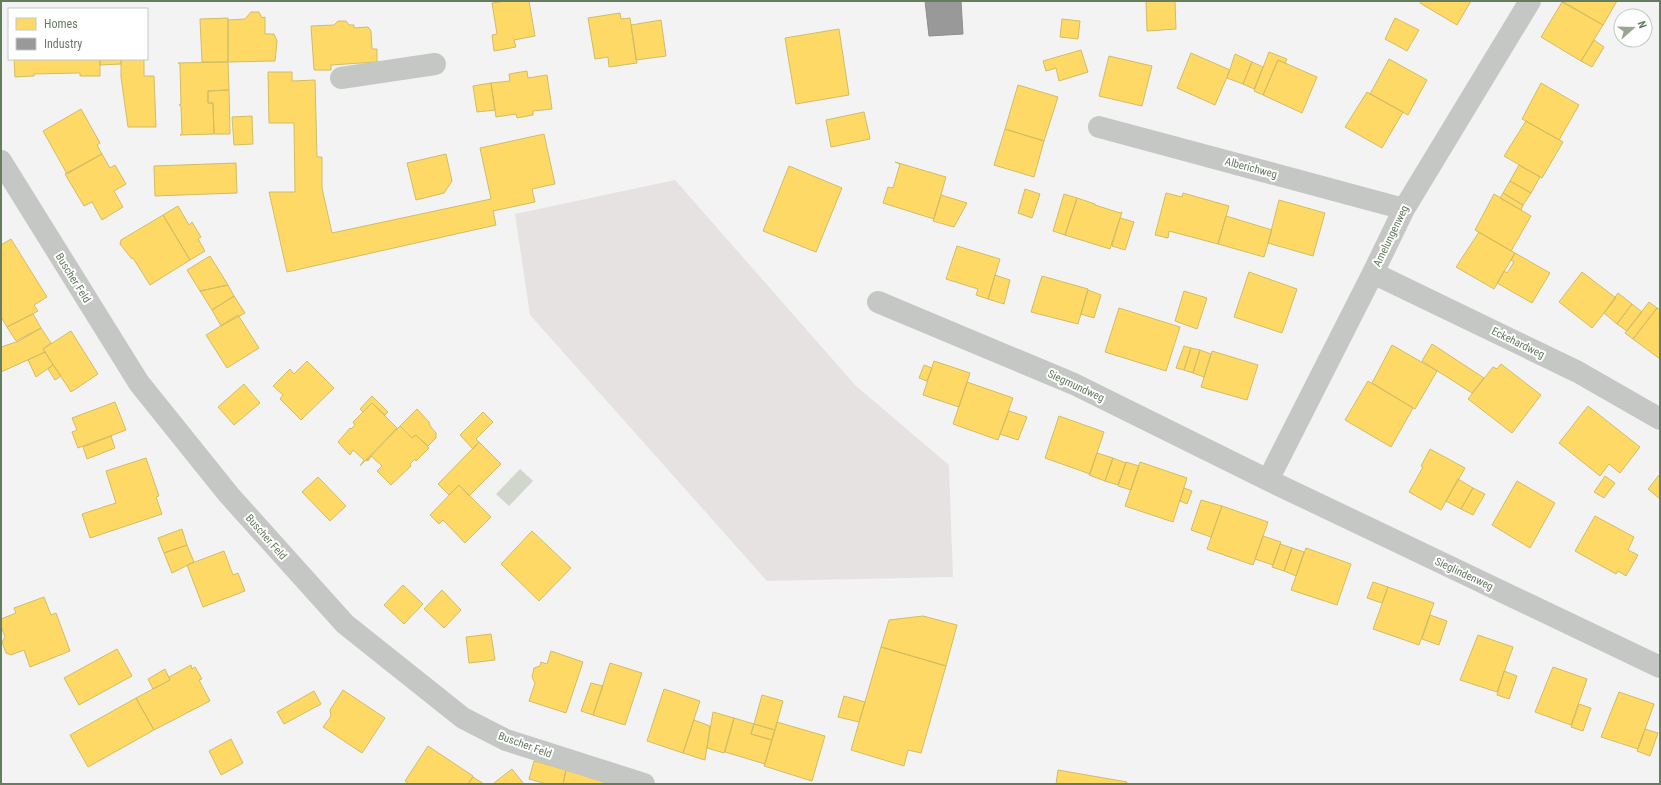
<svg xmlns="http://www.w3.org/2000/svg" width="1661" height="785" font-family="'Roboto Condensed',sans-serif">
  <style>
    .green { fill: #e7e2e2 }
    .water { fill: #d0d6cc }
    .homes { fill: #ffd966; stroke: #d1bd64 }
    .industry { fill: #999; stroke: #8a9088 }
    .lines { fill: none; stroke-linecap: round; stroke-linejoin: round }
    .minor { stroke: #c5c7c5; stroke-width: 22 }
    .labels { text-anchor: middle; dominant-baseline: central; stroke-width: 4; stroke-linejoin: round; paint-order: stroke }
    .street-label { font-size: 11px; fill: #667c61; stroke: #fff }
  </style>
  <rect width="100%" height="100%" fill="#f4f3f4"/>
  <path class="green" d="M675 180 856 386 949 465 953 577 767 581 530 315 515 214Z"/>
  <path class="water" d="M520 469 533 481 509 506 496 494Z"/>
  <path class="homes" d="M505 1H529L535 36 514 40 516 47 494 51 492 35 497 34 492 3Z
    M1146 1H1175L1176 29 1147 31Z
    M1421 1H1471L1457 25 1420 3Z
    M1562 1H1617L1603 25Z
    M1562 2 1603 25 1581 61 1541 37Z
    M251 12H259L262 18 265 17V34H274L277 41 275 61 228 62V20L245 19Z
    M620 13 621 19 630 18 637 63 609 67 608 57 595 59 588 18Z
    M228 18V62H202L200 19Z
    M1395 18 1419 30 1407 51 1385 39Z
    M1062 19 1080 21 1078 39 1060 37Z
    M661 20 666 56 636 60 631 25Z
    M338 21H346L349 25H354V28L368 27 371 31 372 49H377V62L331 65V70H314L311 26 334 25Z
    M839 29 849 95 796 104 785 38Z
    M1594 40 1604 47 1592 67 1581 61Z
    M1081 50 1088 72 1059 81 1056 68 1046 71 1043 61Z
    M1269 52 1287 59 1285 63 1278 60 1263 95 1254 91Z
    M1191 53 1230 70 1215 105 1177 88Z
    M1235 54 1252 62 1243 84 1227 78Z
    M1109 56 1152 66 1142 106 1099 96Z
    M14 59H100V76H80V73H77L34 74V76L15 77Z
    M100 59H121V64L100 65Z
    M121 59H144V76H154L156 127H128L121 77Z
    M1389 59 1427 80 1408 115 1370 94Z
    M1278 60 1317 77 1302 113 1263 95Z
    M228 62 229 90 208 91V103H213L214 134 180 135 182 134 181 106 179 105 181 104 180 64 178 63Z
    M1252 62 1263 67 1254 89 1243 84Z
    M527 71 528 78 547 75 552 109 533 111V115L517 118 516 114 496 117 491 83 510 81 509 74Z
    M268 72H292V81L315 80 317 157H322V188L332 233 491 199 480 148 544 134 555 184 532 189 535 202 493 211 496 225 287 272 269 192H295L294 123H269Z
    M491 83 495 110 477 112 473 86Z
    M1541 83 1579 105 1559 140 1522 119Z
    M1018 85 1058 97 1044 141 1005 129Z
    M229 90 230 134H214L213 103H208V91Z
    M1367 92 1403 112 1382 148 1345 127Z
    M81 109 100 143 97 145 102 154 67 174 43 131Z
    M864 112 870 139 831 147 826 120Z
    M252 116 253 144 234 145 232 117Z
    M1526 121 1563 142 1542 178 1504 156Z
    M1005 129 1044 141 1034 177 994 165Z
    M102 154 110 168 115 165 126 184 114 191 123 207 102 220 92 202 84 206 65 174Z
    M446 154 452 181 444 193 416 200 407 163Z
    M895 162 946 177 934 219 883 203 888 187 893 188 900 164Z
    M236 163 237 193 155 196 154 166Z
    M1519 165 1540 177 1531 193 1510 181Z
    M789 166 842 188 816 252 763 231Z
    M1510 181 1531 193 1523 205 1503 193Z
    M1025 189 1040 194 1032 218 1018 213Z
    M1166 193 1182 197 1183 193 1229 206 1218 244 1169 231 1168 238 1155 235Z
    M1503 193 1523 205 1521 210 1500 198Z
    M1064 194 1077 198 1065 235 1053 231Z
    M1494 194 1531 216 1511 251 1475 230Z
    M941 195 967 203 954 227 933 221Z
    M1077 198 1095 204V205L1120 213 1122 212 1110 249 1065 235Z
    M1279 200 1325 213 1313 256 1268 243Z
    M178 206 189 225 192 222 201 237 198 239 205 251 190 260 163 215Z
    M163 215 190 260 150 285 133 258 132 259 120 244 121 240Z
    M1226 216 1272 230 1264 257 1218 244Z
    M1120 218 1134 222 1125 250 1112 246Z
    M1479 232 1515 253 1494 289 1456 267Z
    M11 239 47 297 34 305 38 311 7 327 1 317V245Z
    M957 246 1000 259 988 299 976 295 978 289 946 279Z
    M1515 253 1550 273 1532 303 1497 283 1504 271 1507 273 1514 262 1511 260Z
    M210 256 228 285 200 291 187 270Z
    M1249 272 1297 289 1282 333 1234 317Z
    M1582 272 1616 298 1592 328 1559 302Z
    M995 275 1010 280 1004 304 988 299Z
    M1042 276 1088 289 1078 324 1031 312Z
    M228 285 234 296 212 310 200 291Z
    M1088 290 1101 295 1094 318 1081 314Z
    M1184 291 1207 298 1197 329 1175 321Z
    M1618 293 1632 304 1617 324 1604 313Z
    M234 296 245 313 221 326 212 310Z
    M1649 302 1657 308 1633 339 1625 333Z
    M1632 304 1642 312 1627 331 1617 324Z
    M1119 308 1180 327 1166 371 1105 352Z
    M1657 308 1660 310V359L1633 339Z
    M33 314 41 328 16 341 7 327Z
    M238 315 259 348 227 368 206 335Z
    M41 328 51 343 43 349 45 352 1 372V347L19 341Z
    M71 331 98 374 71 392 43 349Z
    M1432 344 1484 378 1472 393 1422 361Z
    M1392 345 1437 371 1415 409 1372 383Z
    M1184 346 1191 348 1184 370 1176 368Z
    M1191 348 1200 350 1193 373 1184 370Z
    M1200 350 1211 354 1204 377 1193 373Z
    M1212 351 1258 365 1247 400 1201 387Z
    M45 352 53 365 36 377 28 360Z
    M307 361 334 388 301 420 280 399 283 395 273 386 290 369 294 374Z
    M934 361 970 373 959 407 923 395Z
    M1501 364 1541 395 1512 433 1468 399 1493 367 1497 369Z
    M53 365 61 376 55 380 48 369Z
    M924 365 932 368 927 381 919 378Z
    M1368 381 1413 408 1391 447 1345 420Z
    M967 382 1013 398 998 440 953 424Z
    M244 384 260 403 234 425 218 407Z
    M372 396 388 412 385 415 372 403 363 412 360 409Z
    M115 402 126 430 78 448 72 432 77 430 72 418Z
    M372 403 397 428 360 466 364 460 353 450 350 455 338 442 350 428 351 429 355 425 353 422Z
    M1588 406 1640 447 1620 473 1609 464 1600 476 1559 443Z
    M417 409 429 422 430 426 436 433V438L428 446 416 435 412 438 400 426Z
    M1009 411 1027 417 1018 440 1000 434Z
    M483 412 493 422 476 439 479 442 473 449 460 435Z
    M1059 416 1104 432 1090 474 1045 458Z
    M400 426 412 438 416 435 429 448 416 461 415 459 410 464 411 466 391 485 377 471 382 466 371 456 369 460 366 461Z
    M111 436 115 448 87 459 83 447Z
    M479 442 501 464 469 496 459 485 449 495 438 484Z
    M1430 449 1465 468 1441 510 1409 492 1423 467 1421 466Z
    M1097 453 1113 458 1105 481 1089 475Z
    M146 458 159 496 156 497 162 514 90 538 82 514 116 503 106 471Z
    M1113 458 1126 463 1118 485 1105 481Z
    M1126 462 1139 466 1131 490 1118 486Z
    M1140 462 1187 478 1173 522 1125 506Z
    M1660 474V499L1648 489Z
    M1605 476 1615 483 1604 498 1594 492Z
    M318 477 346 506 330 521 302 492Z
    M1458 479 1473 488 1461 509 1446 501Z
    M1517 481 1555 503 1530 548 1492 525Z
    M459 485 491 517 465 543 443 520 439 524 430 515Z
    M1184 488 1192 491 1187 504 1180 501Z
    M1473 488 1485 494 1473 515 1461 509Z
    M1201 500 1222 506 1211 537 1191 530Z
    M1222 506 1268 522 1253 565 1207 549Z
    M1595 516 1634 537 1628 550 1638 555 1626 576 1618 571 1616 574 1575 551Z
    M182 529 187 545 164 553 158 538Z
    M532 531 571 568 539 601 501 564Z
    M1263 536 1281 542 1273 565 1255 559Z
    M1280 544 1292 548 1284 571 1272 567Z
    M187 545 194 562 172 573 164 553Z
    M1292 548 1304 552 1296 576 1284 571Z
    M1306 548 1351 564 1337 605 1291 590Z
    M224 551 233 575 238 573 245 591 203 607 187 565Z
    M1373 582 1388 587 1382 603 1367 598Z
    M403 585 423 604 404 624 384 605Z
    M1388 587 1434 603 1419 645 1373 629Z
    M442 590 461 610 444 628 424 609Z
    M44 597 51 615 56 613 70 651 30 667 24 650 11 655 6 653 2 642 5 637 1 626V619L16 613 14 608Z
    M1430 615 1447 621 1439 645 1422 639Z
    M923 616 957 625 946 666 881 647 889 620Z
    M491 634 495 660 469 663 466 637Z
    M1478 635 1513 647 1497 692 1460 680Z
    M881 647 946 666 921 753 908 750 904 766 851 750Z
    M117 649 132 676 79 705 64 678Z
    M551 651 583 662 566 713 529 701 535 683 532 677 534 668 540 666 541 662 547 664Z
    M610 663 642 673 625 725 593 715Z
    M191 665 192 669 195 667 202 679 199 680 210 701 154 730 136 698 170 680 169 677Z
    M1553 667 1587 679 1571 725 1535 712Z
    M165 669 170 680 153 689 148 679Z
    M1504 671 1517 676 1509 699 1497 695Z
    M591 683 603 686 593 715 581 711Z
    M664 689 700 701 683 753 647 741Z
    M343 690 385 718 362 753 323 727 331 716 330 710Z
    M314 691 321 704 284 724 277 712Z
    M1619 692 1654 704 1638 749 1601 737Z
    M762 695 783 701 775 730 754 724Z
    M844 696 865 702 859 722 838 717Z
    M136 698 154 730 88 767 70 735Z
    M1579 704 1591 708 1583 731 1571 727Z
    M713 712 734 718 724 753 707 748Z
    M734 718 754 724 751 734 772 740 765 764 725 752Z
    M694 720 710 726 705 760 683 753Z
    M777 722 825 736 812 781 764 766Z
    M754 724 775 730 772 740 751 734Z
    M1645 729 1658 733 1650 756 1637 751Z
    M231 739 243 763 221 775 209 751Z
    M428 746 473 776 468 784H409L405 781Z
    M534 761 566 770 563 784H547L529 779Z
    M512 769 524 784H495L494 783Z
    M566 770 611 784H563Z
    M1058 770 1127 782 1126 784H1056Z
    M473 777 484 784H468Z"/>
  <path class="industry" d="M925 1H961L963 34 929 36Z"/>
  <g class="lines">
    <path class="minor" d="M341 78 435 64
      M1099 127 1404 209
      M1 161 139 383 229 495 345 624 463 718 506 740 644 784
      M1373 273 1578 372 1660 419
      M878 302 1074 384 1268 480 1660 667
      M1268 480 1373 273 1404 209 1530 1"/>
  </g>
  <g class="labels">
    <g class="street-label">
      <text transform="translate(1251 168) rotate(15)">Alberichweg</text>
      <text transform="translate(1391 236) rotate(-64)">Amelungenweg</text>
      <text transform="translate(73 278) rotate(58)">Buscher Feld</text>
      <text transform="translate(1518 343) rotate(26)">Eckehardweg</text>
      <text transform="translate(1076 386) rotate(25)">Siegmundweg</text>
      <text transform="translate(266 537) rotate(49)">Buscher Feld</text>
      <text transform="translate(1464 574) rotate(25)">Sieglindenweg</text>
      <text transform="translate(525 745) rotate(20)">Buscher Feld</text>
    </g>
  </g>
  <rect width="1661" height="785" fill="none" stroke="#667c61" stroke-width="4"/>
  <rect x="8" y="8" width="140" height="52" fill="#ffffff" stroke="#c2cbc0"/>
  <rect x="16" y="18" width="20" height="12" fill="#ffd966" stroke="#c2cbc0"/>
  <text x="44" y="28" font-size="12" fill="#667c61">Homes</text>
  <rect x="16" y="38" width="20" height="12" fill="#999999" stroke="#c2cbc0"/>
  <text x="44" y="48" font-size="12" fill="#667c61">Industry</text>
  <g transform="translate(1633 28) rotate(70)"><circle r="19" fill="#ffffff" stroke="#c2cbc0"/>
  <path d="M0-3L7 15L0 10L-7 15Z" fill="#98a694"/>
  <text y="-6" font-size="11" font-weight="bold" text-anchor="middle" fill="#667c61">N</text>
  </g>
</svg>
